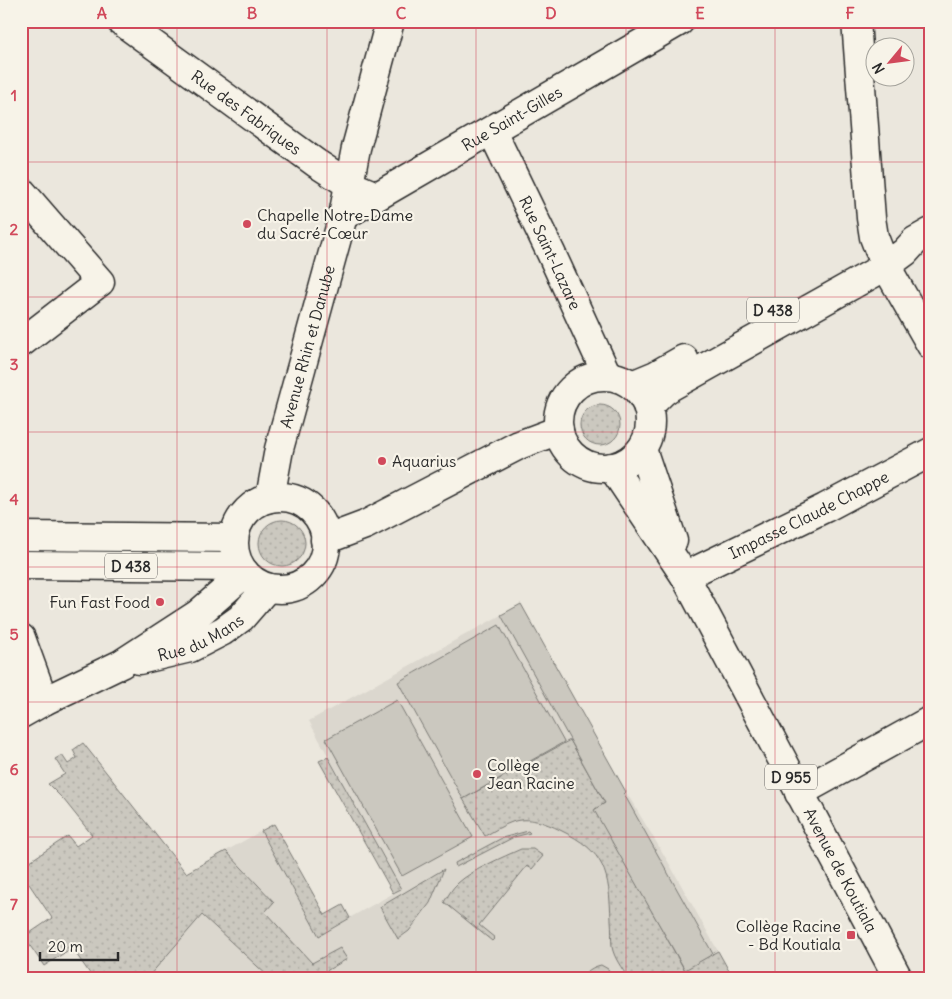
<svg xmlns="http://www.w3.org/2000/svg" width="952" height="999" font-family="Delius,sans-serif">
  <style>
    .built { fill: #dbd7ce }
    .grass { fill: url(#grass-dots); stroke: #7b7a75 }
    .pitch { fill: #cbc8bf; stroke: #7b7a75 }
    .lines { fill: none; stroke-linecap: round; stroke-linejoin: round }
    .minor-casing { stroke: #2b2b2b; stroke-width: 31 }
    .major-casing { stroke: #2b2b2b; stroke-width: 31 }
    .minor { stroke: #f7f3e8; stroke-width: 28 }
    .major { stroke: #f7f3e8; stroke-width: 28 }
    .grid { fill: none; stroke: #d1495b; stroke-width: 1; stroke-opacity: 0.55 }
    .poi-dot { fill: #d1495b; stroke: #f7f3e8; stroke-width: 2 }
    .labels { text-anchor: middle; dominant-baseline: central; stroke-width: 4.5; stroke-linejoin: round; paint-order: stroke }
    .shield { fill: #f7f3e8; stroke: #686764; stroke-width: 1 }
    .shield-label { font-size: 15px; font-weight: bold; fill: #2b2b2b }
    .street-label { font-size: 16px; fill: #2b2b2b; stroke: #f7f3e8 }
    .poi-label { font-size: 16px; fill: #2b2b2b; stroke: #f7f3e8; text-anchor: start }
    .neatline { fill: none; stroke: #d1495b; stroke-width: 2 }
    .grid-label { font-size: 16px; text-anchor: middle; font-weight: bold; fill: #d1495b }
  </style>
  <defs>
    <pattern id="grass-dots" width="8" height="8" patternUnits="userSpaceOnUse" patternTransform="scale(1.25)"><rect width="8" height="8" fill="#cbc8bf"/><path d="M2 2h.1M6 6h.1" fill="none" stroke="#aeaca4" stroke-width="1.8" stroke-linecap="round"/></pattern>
  </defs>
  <rect width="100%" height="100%" fill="#ebe7dd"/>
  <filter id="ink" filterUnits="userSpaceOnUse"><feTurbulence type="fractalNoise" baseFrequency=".02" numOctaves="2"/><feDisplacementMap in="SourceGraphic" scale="10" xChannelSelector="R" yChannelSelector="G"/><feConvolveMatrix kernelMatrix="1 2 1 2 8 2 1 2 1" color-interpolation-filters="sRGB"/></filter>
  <g filter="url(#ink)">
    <path class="built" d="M521 604 626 792 670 865 733 978H139L191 871 261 831 319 935 401 889 309 721Z"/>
    <path class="grass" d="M580 425a20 20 0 1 1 40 0a20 20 0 1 1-40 0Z
      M259 543a23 23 0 1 1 46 0a23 23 0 1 1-46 0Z
      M570 740 605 803 595 809 684 969 718 951 733 978H628C622 968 614 958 612 947 611 938 612 929 611 920 609 872 606 852 560 830 546 823 528 816 512 822 503 825 494 831 485 836L463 799Z
      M83 743 186 873 226 851 274 902 265 912 312 963 340 948 347 959 314 978H270L202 915 149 976 150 978H93L72 948 44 966 24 937 52 918 21 872V867L68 836 76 846 92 835 64 800 48 784 65 774 55 759 62 755 68 764 77 758 73 750Z
      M328 757 401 889 393 893 319 761Z
      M274 824 325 915 343 905 350 918 319 936 261 831Z
      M528 831 530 833 514 837 456 867 455 863 502 838Z
      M521 849H533L543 856 532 869 527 866 479 925 495 938 492 941 444 902C448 896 452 888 458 883 472 870 503 857 521 849Z
      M444 869 430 903 409 931 398 939 380 907Z
      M601 965 608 969 614 978H581C587 971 592 967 601 965Z"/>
    <path class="pitch" d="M521 604 626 792 624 794 713 954 685 970 594 810 605 803 501 615Z
      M499 625 564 742 463 799 398 682Z
      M397 700 473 837 402 876 326 739Z"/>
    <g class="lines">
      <defs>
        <g id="minor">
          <path id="s1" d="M121 21 316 163 350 185 369 193"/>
          <path d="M856 21 871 218 874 237 879 250"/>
          <path id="s2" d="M492 131 551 253 607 375"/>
          <path d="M21 191 100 282 21 343"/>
          <path id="s3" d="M343 216 680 21"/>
          <path d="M886 266 931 345"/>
          <path id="s4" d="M685 576 825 508 931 452"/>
          <path d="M21 638 44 701"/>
          <path id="s5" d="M139 660 190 648 223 631 241 618 267 588"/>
          <path d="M21 714 44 701 121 664 198 614 245 573"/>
          <path d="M799 793 931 720"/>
        </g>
        <g id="major">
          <circle cx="604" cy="422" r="46"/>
          <path d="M632 385 656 375 684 359"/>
          <path d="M648 407 663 392 670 387 886 266 905 252 915 241 931 232"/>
          <path d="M642 449 673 541"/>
          <path id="s6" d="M612 467 685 576 898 978"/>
          <circle cx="280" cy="543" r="46"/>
          <path id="s7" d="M270 498 279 449 343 216 356 148 390 21"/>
          <path d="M21 536 234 538"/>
          <path d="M325 540 365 525 519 445 559 430"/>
          <path d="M21 565 240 567"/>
        </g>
      </defs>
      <use href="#minor" class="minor-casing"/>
      <use href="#major" class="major-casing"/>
      <use href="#minor" class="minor"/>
      <use href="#major" class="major"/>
    </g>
  </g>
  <path class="grid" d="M177 21V978M327 21V978M476 21V978M626 21V978M775 21V978M21 162H931M21 297H931M21 432H931M21 567H931M21 702H931M21 837H931"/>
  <g class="poi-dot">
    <circle cx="247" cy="224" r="5"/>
    <circle cx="382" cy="461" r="5"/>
    <circle cx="160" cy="602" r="5"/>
    <circle cx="477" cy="774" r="5"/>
    <rect x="846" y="930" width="10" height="10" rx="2.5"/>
  </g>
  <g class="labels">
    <g class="shield">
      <rect x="747" y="297.5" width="52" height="25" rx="4"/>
      <rect x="105" y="553.5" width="52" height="25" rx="4"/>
      <rect x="765" y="764.5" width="52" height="25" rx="4"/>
    </g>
    <g class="shield-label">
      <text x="773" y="310">D 438</text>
      <text x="131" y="566">D 438</text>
      <text x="791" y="777">D 955</text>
    </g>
    <g class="street-label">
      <text stroke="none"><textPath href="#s1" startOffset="155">Rue des Fabriques</textPath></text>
      <text stroke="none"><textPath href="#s3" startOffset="195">Rue Saint-Gilles</textPath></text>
      <text stroke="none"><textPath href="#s2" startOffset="135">Rue Saint-Lazare</textPath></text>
      <text stroke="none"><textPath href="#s7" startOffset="156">Avenue Rhin et Danube</textPath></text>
      <text stroke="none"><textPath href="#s4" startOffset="138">Impasse Claude Chappe</textPath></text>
      <text stroke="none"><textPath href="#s5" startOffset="66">Rue du Mans</textPath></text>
      <text stroke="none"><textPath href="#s6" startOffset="464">Avenue de Koutiala</textPath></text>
    </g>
    <g class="poi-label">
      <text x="257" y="215">Chapelle Notre-Dame<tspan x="257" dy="18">du Sacré-Cœur</tspan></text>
      <text x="392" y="461">Aquarius</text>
      <text x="150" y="602" text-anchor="end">Fun Fast Food</text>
      <text x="487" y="765">Collège<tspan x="487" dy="18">Jean Racine</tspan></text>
      <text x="841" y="926" text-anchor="end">Collège Racine<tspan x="841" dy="18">- Bd Koutiala</tspan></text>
    </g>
  </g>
  <rect width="952" height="999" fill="none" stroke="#f7f3e8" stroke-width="55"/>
  <g transform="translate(890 62) rotate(241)"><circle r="24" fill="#f7f3e8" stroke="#a5a39c"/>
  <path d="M0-4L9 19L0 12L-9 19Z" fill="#d1495b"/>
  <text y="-8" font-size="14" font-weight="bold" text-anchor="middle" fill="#2b2b2b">N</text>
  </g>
  <path d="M40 952v8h78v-8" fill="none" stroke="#2b2b2b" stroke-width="2.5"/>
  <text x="48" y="952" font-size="15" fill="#2b2b2b" stroke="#f7f3e8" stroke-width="4" paint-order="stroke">20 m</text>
  <rect x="28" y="28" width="896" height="944" class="neatline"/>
  <g class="grid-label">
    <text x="102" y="19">A</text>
    <text x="252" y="19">B</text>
    <text x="401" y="19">C</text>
    <text x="551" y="19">D</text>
    <text x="700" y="19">E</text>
    <text x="850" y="19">F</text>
    <text x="14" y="101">1</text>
    <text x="14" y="235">2</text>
    <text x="14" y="370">3</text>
    <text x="14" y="505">4</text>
    <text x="14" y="640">5</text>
    <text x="14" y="775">6</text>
    <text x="14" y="910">7</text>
  </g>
</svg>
